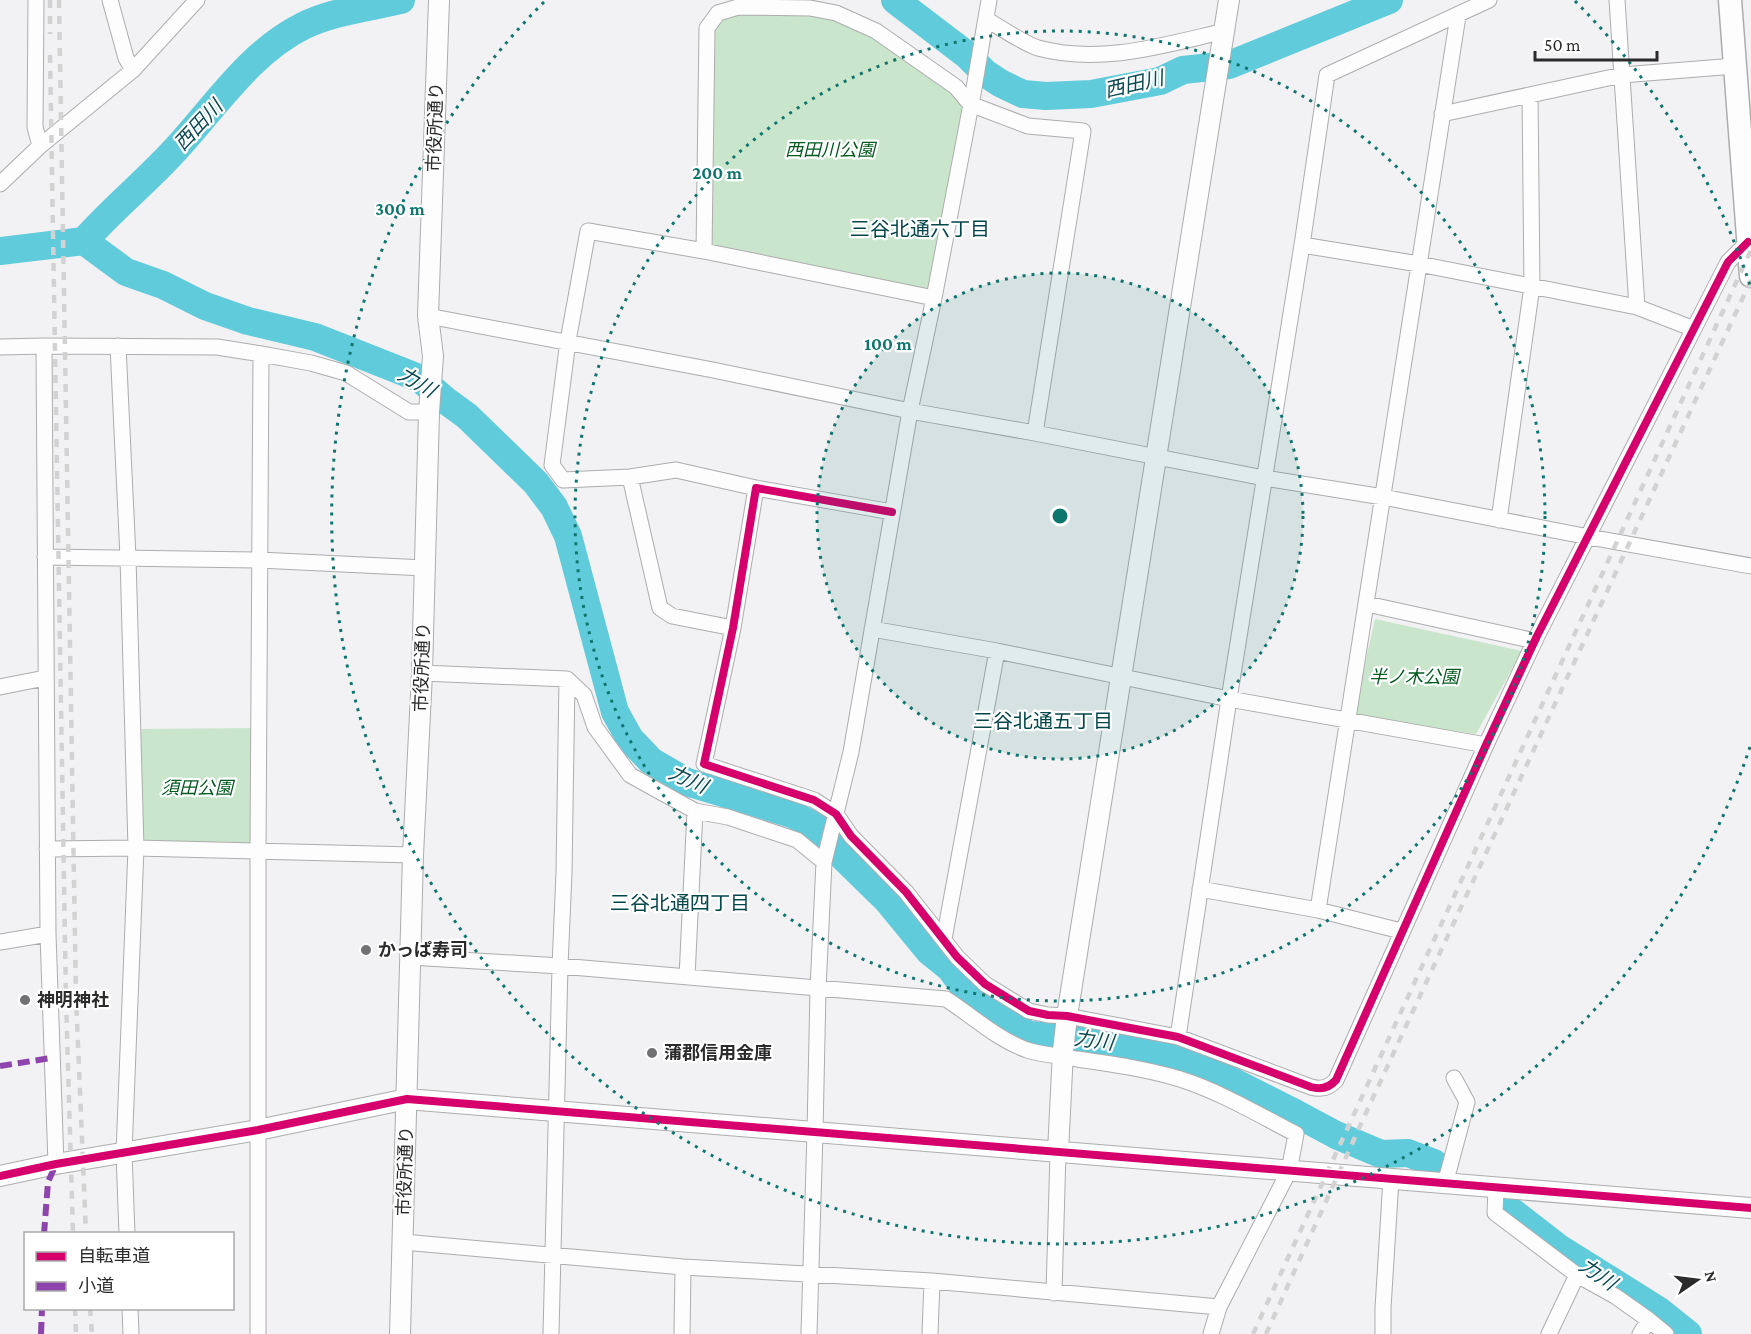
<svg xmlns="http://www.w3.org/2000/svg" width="1751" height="1334" font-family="'Crimson Pro','Noto Sans JP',serif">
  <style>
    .green { fill: #c9e6cc }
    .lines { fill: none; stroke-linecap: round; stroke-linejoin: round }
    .river { stroke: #60cbdb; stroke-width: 28 }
    .minor-casing { stroke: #adacae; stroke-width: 17 }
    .tertiary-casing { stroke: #adacae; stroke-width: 22 }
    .secondary-casing { stroke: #adacae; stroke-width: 25 }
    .minor { stroke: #fdfdfd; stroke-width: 15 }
    .tertiary { stroke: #fdfdfd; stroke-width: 20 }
    .secondary { stroke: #fdfdfd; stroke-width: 22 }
    .rail { stroke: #d3d2d3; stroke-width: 4.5; stroke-dasharray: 8 8; stroke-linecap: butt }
    .quiet { stroke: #8e44ad; stroke-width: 6; stroke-dasharray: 12 6; stroke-linecap: butt }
    .cycleway-casing { stroke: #fff; stroke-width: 11 }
    .cycleway { stroke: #d6006c; stroke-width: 8 }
    .ring { fill: none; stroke: #0f766e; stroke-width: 3; stroke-dasharray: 3 6 }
    .poi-dot { fill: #717072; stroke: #fff; stroke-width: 2 }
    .labels { text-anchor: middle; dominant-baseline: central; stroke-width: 4.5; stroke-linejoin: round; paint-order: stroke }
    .street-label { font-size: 18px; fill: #2c2b2c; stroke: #fff }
    .park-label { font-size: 18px; font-style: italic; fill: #005a1e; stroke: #fff }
    .poi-label { font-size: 18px; font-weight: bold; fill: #2c2b2c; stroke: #fff; text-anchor: start }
    .water-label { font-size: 20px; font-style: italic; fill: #0d4a53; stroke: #fff }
    .neighbourhood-label { font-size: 20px; fill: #034649; stroke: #fff }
    .centre { fill: #0f766e; stroke: #fff; stroke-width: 3 }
    .ring-label { font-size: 18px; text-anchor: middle; font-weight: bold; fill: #0f766e; stroke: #fff; stroke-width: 4.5; stroke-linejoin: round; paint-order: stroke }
  </style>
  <rect width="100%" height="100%" fill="#f2f1f3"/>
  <path class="green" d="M810 8 876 31 970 104 934 298 704 251 707 28 718 13Z
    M1375 619 1522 651 1476 734 1353 717Z
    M259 728 258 850 136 848 133 729Z"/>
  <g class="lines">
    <path class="river" d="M895 0 967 55 985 73 1000 83 1023 94 1046 96 1091 94 1160 81 1183 70 1229 65 1389 0
      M84 241 126 272 163 285 205 306 248 321 315 337 419 378 445 400 467 416 536 483 554 507 568 536 615 712 630 739 651 761 687 782 792 814 816 827 845 859 888 901 929 951 950 968 977 1005 1029 1035 1088 1038 1146 1049 1204 1067 1295 1113 1336 1135 1381 1154 1408 1153 1434 1163
      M0 251 84 241C112 209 146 182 175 150 215 107 249 53 303 26 333 11 368 8 401 0
      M1510 1210 1559 1248 1658 1310 1688 1334"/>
    <defs>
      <path id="minor" d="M36 0 35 127 40 146
        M110 0 126 58 133 70
        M1617 0 1637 307
        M986 19C999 27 1025 44 1038 48 1101 65 1164 45 1225 31
        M1442 114 1622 75 1735 66
        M0 184 40 146 133 70 197 0
        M1302 245 1419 264 1637 307 1694 329
        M704 251 707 28 718 13 738 7 810 8 836 13 876 31 956 87 970 104 1028 126 1083 131 1035 433
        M428 316 713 370 910 411 1035 433 1264 478 1383 497 1589 537 1751 566
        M44 346 48 934 56 1164
        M118 346 128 557 136 848 124 1153 127 1234
        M0 347 44 346 217 347 261 354 311 363 346 373 409 412H429
        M630 477 660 608 672 616 733 628
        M756 488 676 470 630 477 563 480 552 465 568 341 588 231 704 251 934 298
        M892 512 756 488 733 628 704 764 814 800 836 814 851 836 906 892 957 957 985 984 1029 1011 1048 1015 1067 1016 1178 1037 1311 1087C1321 1090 1329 1088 1336 1080L1486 745 1537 636 1728 262 1748 242
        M1499 520 1532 286 1530 95
        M45 557 259 560 425 568
        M1367 604 1535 641
        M872 629 997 651 1229 699 1486 745
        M422 673 567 679 584 695 595 727 630 775 695 811 728 817 797 840 824 862
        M0 687 45 678
        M47 849 136 848 413 855
        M1200 889 1318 910
        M1401 931 1318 910 1458 16
        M944 939 997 651
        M0 942 48 934
        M410 957 560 966 946 999C974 1017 995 1038 1027 1050 1043 1055 1061 1056 1077 1059 1112 1064 1147 1069 1180 1079 1221 1092 1259 1115 1296 1134L1289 1171 1219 1307 1211 1334
        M687 977 695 811
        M1178 1037 1229 699 1302 245 1327 75 1489 0
        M1445 1184 1467 1102 1454 1078
        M1496 1188 1495 1213 1577 1275 1615 1296 1649 1320 1666 1334
        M403 1242 683 1267 932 1281 1219 1307
        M1054 1293 1058 1152
        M130 1308 131 1334
        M258 1334V850L261 354
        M551 1334 560 966 564 873 567 679
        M682 1334 683 1267
        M809 1334 815 1132 818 989 824 862 851 752 910 411 934 298 973 94 989 0
        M930 1334 932 1281
        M1383 1334V1308L1391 1179
        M1549 1334 1577 1275
        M1640 1334 1649 1320"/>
      <path id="tertiary" d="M1058 1152 1063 1051 1067 1016 1229 0
        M0 1176 56 1164 258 1130 407 1099 1751 1208
        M400 1334 413 855 422 673 429 412 433 356 428 316 439 0"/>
      <path id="secondary" d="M1730 0 1751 276"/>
    </defs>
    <use href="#minor" class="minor-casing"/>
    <use href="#tertiary" class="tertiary-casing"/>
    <use href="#secondary" class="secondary-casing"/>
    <use href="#minor" class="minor"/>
    <use href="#tertiary" class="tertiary"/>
    <use href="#secondary" class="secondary"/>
    <path class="rail" d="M50 0V34
      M59 0 76 997 86 1234
      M50 55 66 999 73 1234
      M75 1308 76 1334
      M90 1308 92 1334
      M1253 1334 1751 250
      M1266 1334 1370 1104 1751 280"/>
    <path class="quiet" d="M0 1066 51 1058
      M44 1234 48 1182 56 1164
      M41 1334 42 1308"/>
    <defs>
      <path id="cycleway" d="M892 512 756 488 733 628 704 764 814 800 836 814 851 836 906 892 957 957 985 984 1029 1011 1048 1015 1067 1016 1178 1037 1311 1087C1321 1090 1329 1088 1336 1080L1486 745 1537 636 1728 262 1748 242
        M0 1176 56 1164 258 1130 407 1099 1751 1208"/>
    </defs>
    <use href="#cycleway" class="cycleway-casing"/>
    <use href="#cycleway" class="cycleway"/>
  </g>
  <circle cx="1060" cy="516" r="243" fill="#0f766e" fill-opacity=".12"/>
  <g class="ring">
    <circle cx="1060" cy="516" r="243"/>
    <circle cx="1060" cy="516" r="485"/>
    <path d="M1750 747A728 728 0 1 1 545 1M1575 1A728 728 0 0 1 1750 285"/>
  </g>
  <g class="poi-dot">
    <circle cx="366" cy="950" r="6"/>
    <circle cx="25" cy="1000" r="6"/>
    <circle cx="652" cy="1053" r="6"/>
  </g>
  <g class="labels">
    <g class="street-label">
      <text transform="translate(435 127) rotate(-88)">市役所通り</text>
      <text transform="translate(422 667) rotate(-88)">市役所通り</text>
      <text transform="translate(405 1171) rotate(-88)">市役所通り</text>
    </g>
    <g class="park-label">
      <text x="830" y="150">西田川公園</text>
      <text x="1414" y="677">半ノ木公園</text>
      <text x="197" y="788">須田公園</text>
    </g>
    <g class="poi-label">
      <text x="378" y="950">かっぱ寿司</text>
      <text x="37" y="1000">神明神社</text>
      <text x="664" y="1053">蒲郡信用金庫</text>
    </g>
    <g class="water-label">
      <text transform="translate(1134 84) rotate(-13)">西田川</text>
      <text transform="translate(198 125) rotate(-47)">西田川</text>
      <text transform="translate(417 382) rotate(30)">力川</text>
      <text transform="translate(688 779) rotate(24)">力川</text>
      <text transform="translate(1094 1040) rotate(7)">力川</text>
      <text transform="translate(1598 1274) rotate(34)">力川</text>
    </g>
    <g class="neighbourhood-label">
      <text x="920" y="229">三谷北通六丁目</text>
      <text x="1043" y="721">三谷北通五丁目</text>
      <text x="680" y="903">三谷北通四丁目</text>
    </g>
  </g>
  <circle cx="1060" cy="516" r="9" class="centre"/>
  <g class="ring-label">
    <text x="717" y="179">200 m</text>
    <text x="400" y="215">300 m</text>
    <text x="888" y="350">100 m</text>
  </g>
  <rect x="24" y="1232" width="210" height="78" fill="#ffffff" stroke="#abaaab" stroke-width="1.5"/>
  <rect x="36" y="1252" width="30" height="9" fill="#d6006c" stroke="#abaaab" stroke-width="1.5"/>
  <text x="78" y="1262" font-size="18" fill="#2c2b2c">自転車道</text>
  <rect x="36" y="1282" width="30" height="9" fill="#8e44ad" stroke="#abaaab" stroke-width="1.5"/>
  <text x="78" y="1292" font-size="18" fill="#2c2b2c">小道</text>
  <g transform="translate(1697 1280) rotate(76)" stroke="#ffffff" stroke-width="4.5" paint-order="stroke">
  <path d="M0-4.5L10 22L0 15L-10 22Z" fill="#2c2b2c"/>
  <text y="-9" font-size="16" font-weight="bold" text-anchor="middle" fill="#2c2b2c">N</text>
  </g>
  <path d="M1535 51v9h122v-9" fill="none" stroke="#2c2b2c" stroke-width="3"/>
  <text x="1544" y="51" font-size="18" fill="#2c2b2c" stroke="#ffffff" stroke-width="4.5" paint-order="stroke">50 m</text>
</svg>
